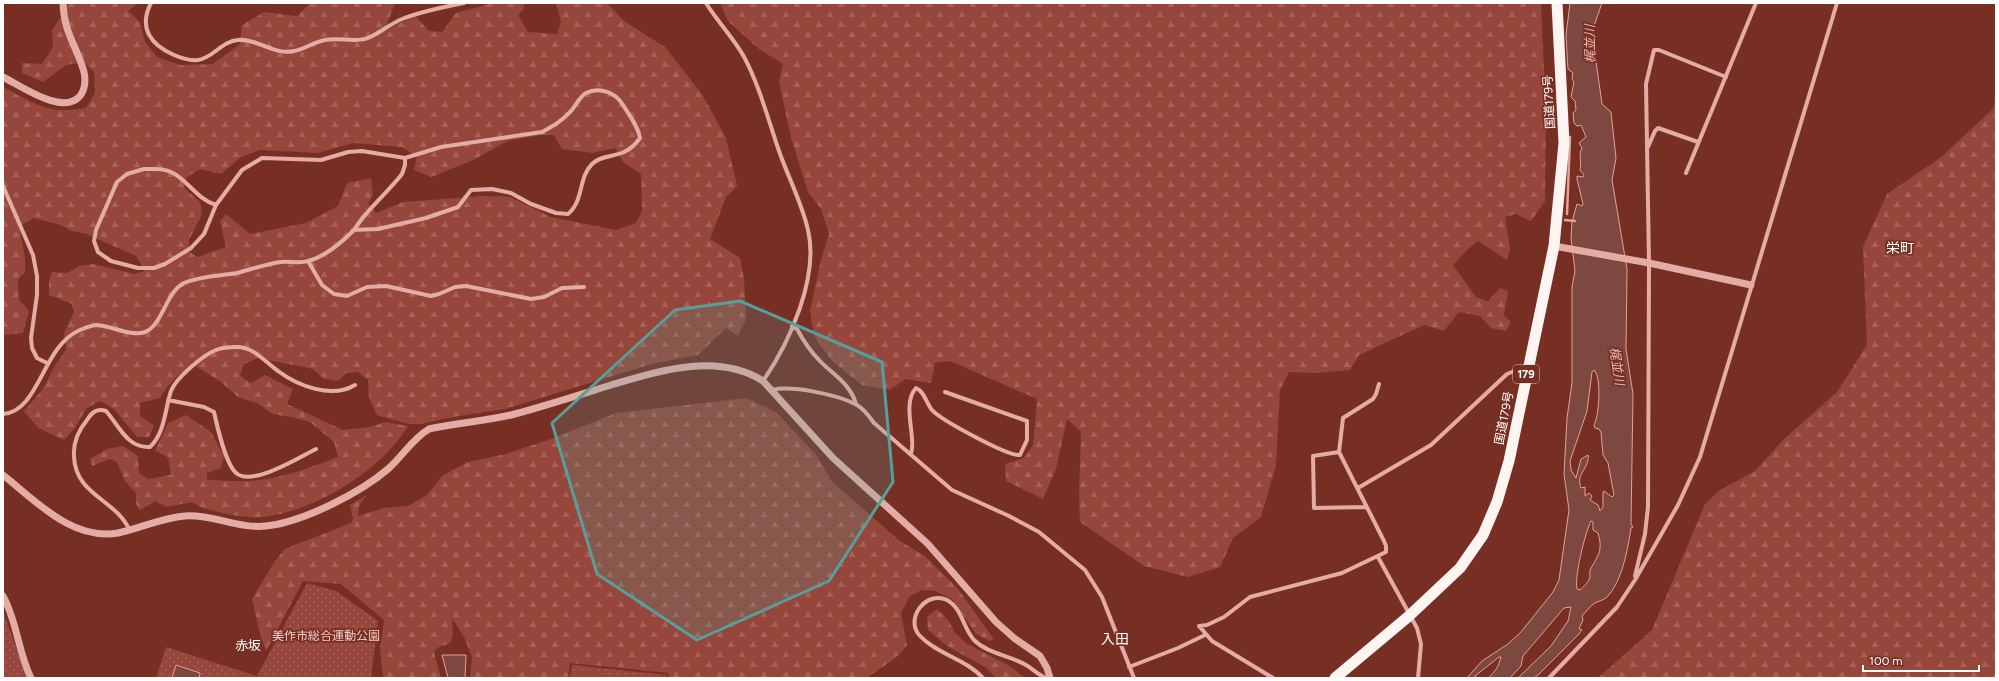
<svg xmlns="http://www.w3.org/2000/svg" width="1999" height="681" font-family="Figtree,'Noto Sans JP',sans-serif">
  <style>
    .forest { fill: url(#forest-firs); fill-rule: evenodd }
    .park { fill: url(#park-dots) }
    .pitch { fill: #96463a }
    .water { fill: #7d4840; stroke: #e4a199; fill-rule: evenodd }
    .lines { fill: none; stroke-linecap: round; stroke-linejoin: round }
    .stream { stroke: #e4a199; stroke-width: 2.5 }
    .minor { stroke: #e3aca5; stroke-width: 4 }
    .tertiary { stroke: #e3aca5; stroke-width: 7 }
    .trunk { stroke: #fef4f2; stroke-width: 11 }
    .marked { fill: #579f9a; fill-opacity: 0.2; stroke: #579f9a; stroke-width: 3; stroke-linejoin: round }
    .labels { text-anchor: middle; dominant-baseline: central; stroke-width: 3.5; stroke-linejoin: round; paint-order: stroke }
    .shield { fill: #772f24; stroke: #d6c1bd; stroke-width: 1 }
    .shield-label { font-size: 11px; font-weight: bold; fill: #fff }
    .street-label { font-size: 12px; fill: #fff; stroke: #772f24 }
    .park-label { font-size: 12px; fill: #f3ccc7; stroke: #772f24 }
    .water-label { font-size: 13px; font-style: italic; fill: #ebb6b0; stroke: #772f24 }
    .neighbourhood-label { font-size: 13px; fill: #fff; stroke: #772f24 }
    .quarter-label { font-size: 14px; fill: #fff; stroke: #772f24 }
  </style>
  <defs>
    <pattern id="forest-firs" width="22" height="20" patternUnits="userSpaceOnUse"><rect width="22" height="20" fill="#96463a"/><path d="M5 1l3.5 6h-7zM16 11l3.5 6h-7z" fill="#a66258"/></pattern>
    <pattern id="park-dots" width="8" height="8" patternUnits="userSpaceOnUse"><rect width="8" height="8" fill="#96463a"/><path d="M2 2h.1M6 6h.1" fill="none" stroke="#a66258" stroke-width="1.8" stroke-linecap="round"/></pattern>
  </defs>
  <rect width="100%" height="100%" fill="#772f24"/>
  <path class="forest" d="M67 3H138L128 11 140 22 145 42 157 57 180 65 213 64 240 44 242 25 264 12 297 16 310 3H395L384 32 400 23 416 17 429 31 442 32 456 13 492 3H523L525 7 518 15 528 32 557 34 561 22 556 3H607L624 21 665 47 702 94 726 138 737 186 726 197 710 239 740 258 744 279 746 319 738 336 726 328 698 355 652 364 505 409 453 417 420 424H409L377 415 369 398 368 380 358 372 346 373 338 381 324 379 313 369 258 358 244 364 240 376 251 383 265 375 293 389 287 404 343 430 369 427 386 422 408 426C382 469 324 505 275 515 260 519 242 517 227 514 214 511 203 510 193 502L166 507 156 501 140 510 136 504V493L125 481 117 462 109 459 92 466 90 459 107 449 123 446 138 456 139 473 148 479 171 475 168 457 155 451 168 423 186 415 211 432 224 456 221 468 207 473V480C221 480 236 482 250 481 280 479 310 468 338 457L334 442 310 422 291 417 272 414 259 404 238 397 221 382 194 365C179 371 169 384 160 398L140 403V416L154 426 149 437H137L114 409 100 401 87 408 74 429 64 440 38 428 24 411 43 389 55 365 66 350 64 333 74 312 72 304 49 295V281L52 272 67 273 79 266 93 264 135 274 145 271 136 256 84 233 72 231 61 225 34 218 19 226 25 258V272L18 279 19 300 29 311 23 333 3 335V87C36 104 48 115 86 108L95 93 94 72 84 62 66 65 43 82 22 73V63L42 64 53 47 52 30 68 6ZM541 135H554L562 149 593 153 615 148 623 162 641 174 642 211 636 223 616 230 551 217 510 197 485 196 403 202 376 213 368 203 373 195 371 178 347 183 338 206 306 223 250 234 226 214 220 221 226 247 197 257 190 252 189 240 202 214 200 202 184 188 187 177 200 169 221 174 241 157 260 150 318 153 353 143 401 147 417 156 414 170 431 177 473 160 508 141Z
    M720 3H1541L1546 116 1545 201 1531 221 1516 214 1505 217 1510 249 1507 260 1478 241 1468 249 1453 265 1476 297 1488 301 1500 288 1508 291 1504 315 1511 322 1506 331 1491 328 1480 316 1459 312 1444 331 1424 325 1359 355 1350 370 1318 373 1289 372 1280 390 1276 465 1261 517 1233 538 1220 567 1188 577 1144 566 1080 522 1079 496 1081 432 1067 419 1056 469 1043 499 1006 481 1005 464 1024 458 1033 445 1037 399 950 361 935 363 931 383 905 379 890 390 862 385 831 360 814 336 810 310 821 260 829 234 821 209 808 192 791 138 779 82 783 64 759 49 728 21Z
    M1996 95V678H1598L1652 630 1705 504 1720 490 1755 471 1784 439 1837 392 1867 345 1863 247 1887 194 1940 158 1993 109Z
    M746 398 776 412 818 457 831 481 900 541 925 556 958 589 994 639 990 641 976 634 953 600 936 591 921 590 909 597 901 613 907 645C898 659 881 667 867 678H668L669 673 570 663 568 678H470L472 657 464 637 452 618 453 635 450 643 437 648 434 652 441 678H383L380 649 384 620 341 584 303 581 266 651 260 634 252 599 275 561 285 549 351 523 353 519 350 505 367 495 359 506 358 516 383 508 408 506 427 495 443 475 468 462 506 454 551 439 616 413Z
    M937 609 948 620 955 633 967 644 1008 665 1025 678H996L985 667 947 646 928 630 927 617Z"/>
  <path class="park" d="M307 583 336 591 378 621 371 678H156L166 647 257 676Z
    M3 611 27 678H3Z
    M572 665 667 675 666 678H570Z"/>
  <path class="pitch" d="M572 671 638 678H572Z"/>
  <path class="water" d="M1570 3H1602L1594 26V47L1602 104 1611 112 1616 158 1612 180 1627 269 1626 349 1633 394 1631 524 1633 527 1631 528C1628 548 1622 583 1606 598 1603 600 1599 601 1595 603 1590 606 1586 612 1582 616L1583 620 1579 629 1582 630 1578 635 1538 675 1534 678H1518L1551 646 1568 621 1571 607 1564 608 1523 656 1521 666 1510 678H1488C1495 672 1499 666 1501 657H1499L1475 676 1476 678H1467L1482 661 1508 644 1521 632 1553 592 1559 580 1569 510 1564 474 1567 418 1572 383V287L1575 271 1571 238 1572 222 1577 204 1582 206 1583 204 1577 179V176L1583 177 1584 175 1580 170C1582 162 1578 156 1582 148L1579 143 1586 137 1581 125 1577 126 1574 123 1573 113 1576 110 1575 101 1571 97 1574 82 1572 79 1573 73 1568 69 1566 35ZM1594 370C1602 378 1599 416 1594 425L1595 428 1599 429 1601 432 1603 455 1608 463 1614 495 1612 497 1604 491 1603 492V507L1600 511 1598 505 1590 500 1592 496 1589 493 1585 496V487L1581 488C1575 474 1590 468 1588 455L1581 459 1576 478 1571 470 1570 461 1587 411 1592 372ZM1591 521 1593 522V530L1598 533C1603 550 1599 554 1591 568 1589 571 1590 574 1590 577 1589 582 1583 587 1580 590L1577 589C1574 578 1585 533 1591 521Z
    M442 655H466L465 678H448Z
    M176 665 200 673 199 678H172Z"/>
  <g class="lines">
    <path class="stream" d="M1567 214 1570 137
      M1565 220 1575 221"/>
    <path class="minor" d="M151 3C138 28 151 45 174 55 181 58 190 61 198 60 213 58 222 41 238 40 257 38 275 56 294 51 305 49 314 42 325 40 339 37 355 43 368 38 380 33 390 24 402 19 422 11 443 7 464 3
      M706 3C717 21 732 36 743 55 759 84 768 119 779 151 788 177 802 203 808 230 819 277 790 342 763 381
      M1648 147 1655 131 1658 128 1698 142
      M144 169C154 169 164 168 173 173 188 181 197 199 216 205L204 234 191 248 165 264 154 268H138L111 261 98 252 94 241 96 230 117 182 127 174Z
      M1686 173 1756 3
      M3 186 33 255 37 276V295L31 338 32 348 37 358 47 363
      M216 205 242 170 262 158 321 160 348 152 362 151 405 158 441 147 542 132C553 126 562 121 570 112 575 107 580 96 586 93 600 86 616 93 623 105 630 116 638 126 640 138 623 162 606 151 592 164 578 178 584 201 568 214L556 213 531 204 511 193 492 189 471 190 458 207 426 218 378 229 353 230
      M308 261 322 285 334 294 347 296 367 287 386 286 431 296 439 294 455 287 466 286 531 299 544 297 562 288 584 287
      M792 326 797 329C803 340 810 351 819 360 833 375 850 383 856 404
      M772 390C792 385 839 395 857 405 864 409 869 416 874 423L952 490 1009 516 1039 532 1085 570 1102 597 1134 678
      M168 400 204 407 214 412C217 426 226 464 236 473 252 487 300 457 316 449
      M3 414C40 411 42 346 80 330 85 328 92 325 97 325 112 326 131 337 145 332 162 326 166 292 184 283 200 276 220 276 237 273 252 269 266 264 281 262 290 261 300 264 308 261 324 257 342 242 353 231 358 225 361 219 366 214 378 200 391 188 402 174L405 165V158
      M1339 452 1313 456 1314 508 1366 507
      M911 453C917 439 901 404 916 388 925 392 926 403 932 410 941 420 1009 457 1020 455L1027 440V421L945 392
      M1358 488 1431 445 1507 374 1517 370 1527 368
      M129 529C115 499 75 495 74 456 73 442 78 431 87 420 92 412 97 408 106 411 120 427 127 448 150 447 165 433 165 409 171 391 176 378 203 355 216 350 221 348 231 347 237 347 254 347 265 362 278 371 298 386 332 399 355 385
      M1378 557 1417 628 1421 644 1418 678
      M1635 576 1645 534 1648 507 1649 263 1646 84 1654 50H1659L1726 77
      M1129 667 1178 648 1205 635
      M983 678C966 659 937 654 920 636 904 619 926 590 947 600 962 608 963 628 974 640 988 654 1009 655 1026 665 1033 669 1038 675 1046 678
      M1273 678 1212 641 1199 626 1207 625 1224 617 1250 597 1342 573 1386 552V546L1384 541 1339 452 1343 418 1373 399 1376 394 1379 384
      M1549 678 1617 607 1635 580 1678 505 1700 457 1837 3"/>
    <path class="tertiary" d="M3 77C21 86 63 116 80 96 85 89 86 81 84 72 77 46 64 34 63 3
      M1554 246 1649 263 1751 285
      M3 475C36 501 72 541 118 533 141 528 161 518 185 516 212 514 239 529 266 526 303 522 360 493 388 469 403 456 412 439 429 429 457 423 487 421 515 414 548 405 579 395 611 385 659 371 717 352 763 381L833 458 928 544 996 622 1014 638 1040 656 1047 668 1050 678
      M3 596C17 621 18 652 31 678"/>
    <path class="trunk" d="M1335 678 1409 616 1460 568 1483 535 1497 502 1509 461 1554 246 1564 143 1557 3"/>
  </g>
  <path class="marked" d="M740 301 882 362 893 482 829 581 697 640 597 574 552 423 675 310Z"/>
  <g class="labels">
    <rect class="shield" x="1513" y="365" width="26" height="18" rx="3"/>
    <g class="shield-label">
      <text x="1526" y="374">179</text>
    </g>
    <g class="street-label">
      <text transform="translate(1549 102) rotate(-93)">国道179号</text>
      <text transform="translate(1504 418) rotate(-79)">国道179号</text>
    </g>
    <g class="park-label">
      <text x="326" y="636">美作市総合運動公園</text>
    </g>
    <g class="water-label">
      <text transform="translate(1590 44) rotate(-91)">梶並川</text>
      <text transform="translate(1617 366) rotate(82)">梶並川</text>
    </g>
    <g class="neighbourhood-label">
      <text x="248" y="645">赤坂</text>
    </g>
    <g class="quarter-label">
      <text x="1900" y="248">栄町</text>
      <text x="1115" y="639">入田</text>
    </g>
  </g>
  <rect width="1999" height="681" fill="none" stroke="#ffffff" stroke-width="8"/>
  <path d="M1863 665v6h116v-6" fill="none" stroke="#ffffff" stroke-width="2"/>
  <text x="1869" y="665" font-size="12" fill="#ffffff" stroke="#772f24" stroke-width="3" paint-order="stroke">100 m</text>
</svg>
